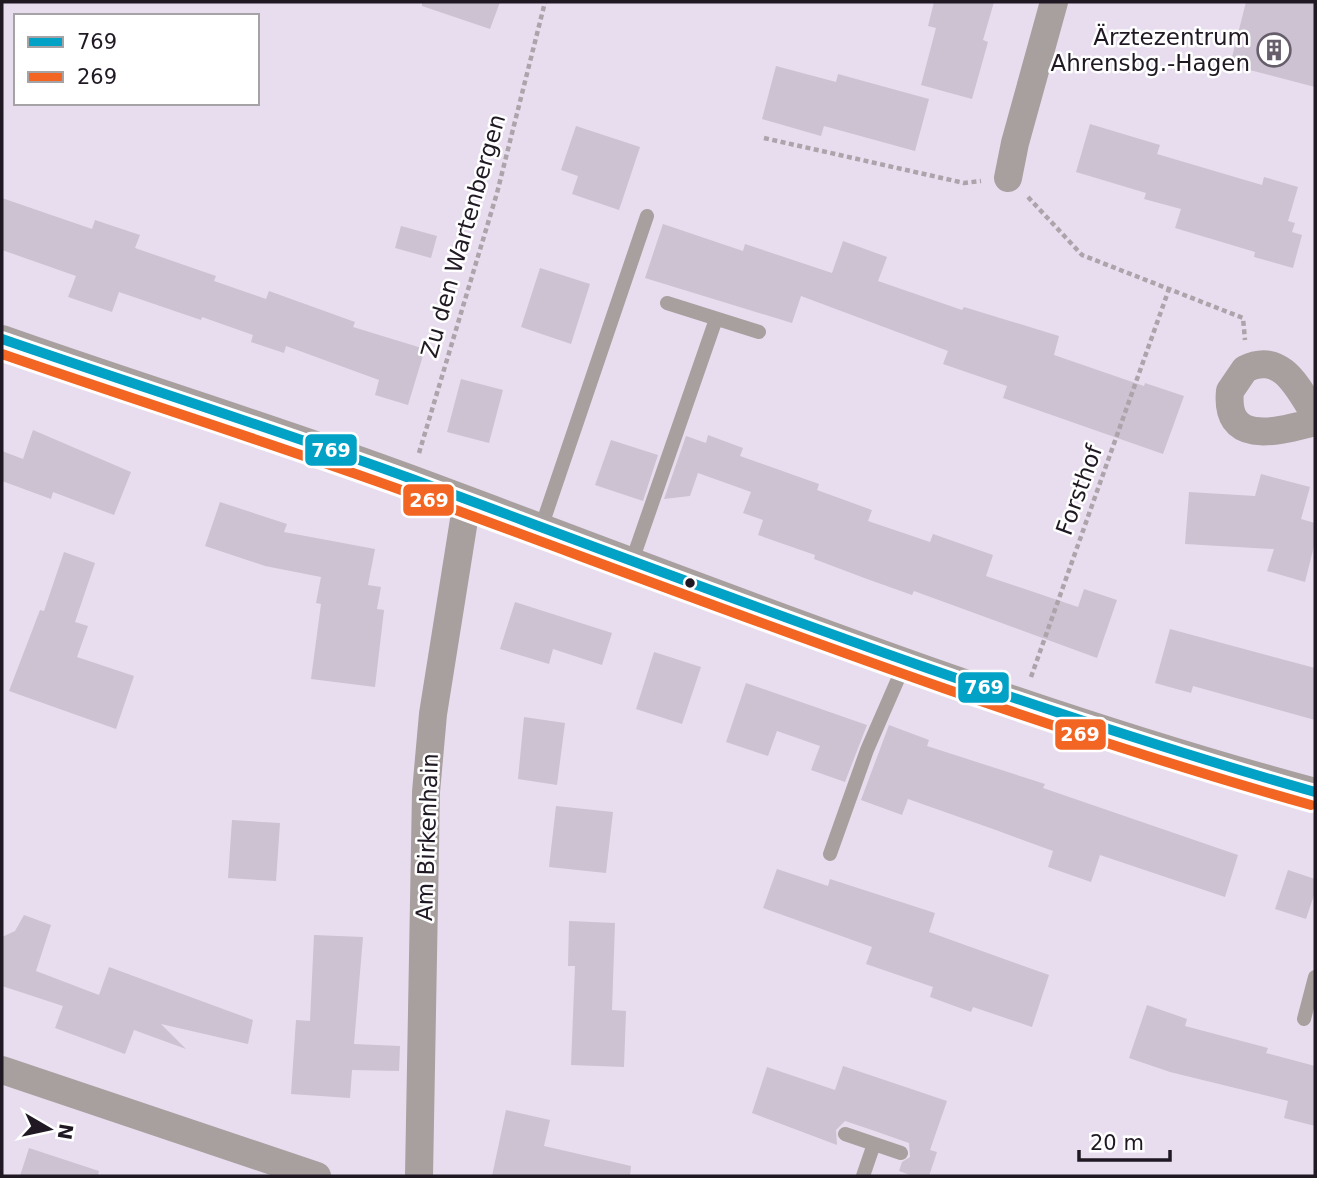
<svg xmlns="http://www.w3.org/2000/svg" width="1317" height="1178" font-family="'DejaVu Sans',sans-serif">
  <style>
    .building { fill: #ccc2d2 }
    .lines { fill: none; stroke-linecap: round; stroke-linejoin: round }
    .path { stroke: #aca4aa; stroke-width: 4.5; stroke-dasharray: 5 3.5; stroke-linecap: butt }
    .lane { stroke: #a89f9f; stroke-width: 14 }
    .street { stroke: #a89f9f; stroke-width: 28 }
    .bus-1-casing { stroke: #fff; stroke-width: 16 }
    .bus-2-casing { stroke: #fff; stroke-width: 16 }
    .bus-1 { stroke: #02a2c6; stroke-width: 10 }
    .bus-2 { stroke: #f26522; stroke-width: 10 }
    .bus-dot { fill: #201924; stroke: #fff; stroke-width: 2.5 }
    .labels { text-anchor: middle; dominant-baseline: central; stroke-width: 5; stroke-linejoin: round; paint-order: stroke }
    .poi-label { font-size: 23px; fill: #201924; stroke: #fff; text-anchor: end }
    .street-label { font-size: 23px; fill: #201924; stroke: #fff }
    .line-badge { stroke: #fff; stroke-width: 2.5 }
    .badge-label { font-size: 19px; text-anchor: middle; font-weight: bold; fill: #fff }
  </style>
  <rect width="100%" height="100%" fill="#e8ddee"/>
  <path class="building" d="M422 2H500L490 29 422 6Z
    M934 2H994L983 40 988 42 972 99 921 85 936 28 928 26Z
    M1246 2H1315V87L1230 65Z
    M776 66 836 82 838 74 929 99 915 151 824 126 821 136 762 119Z
    M1090 124 1160 145 1157 154 1262 185 1264 177 1298 187 1288 221 1295 223 1292 232 1302 235 1293 268 1254 257 1255 252 1175 228 1181 209 1144 199 1146 193 1076 172Z
    M576 126 640 147 619 210 572 194 578 176 561 170Z
    M2 198 92 229 95 220 140 235 135 248 216 276 214 281 266 299 269 291 355 322 353 327 425 349 408 405 375 395 379 380 286 346 284 353 251 342 253 335 202 317 201 320 119 292 112 312 68 297 76 276 2 250Z
    M663 224 743 251 745 244 832 273 843 241 887 257 878 281 962 310 964 307 1059 336 1054 355 1144 386 1145 383 1184 396 1163 454 1003 398 1007 386 943 364 948 351 801 296 792 323 645 278Z
    M401 226 437 236 431 258 395 248Z
    M540 268 590 284 571 344 521 327Z
    M461 379 503 390 489 443 447 432Z
    M33 430 131 472 114 515 53 492 51 499 2 481V451L23 459Z
    M708 435 743 448 740 456 819 484 817 490 872 510 868 521 930 542 933 534 993 555 986 576 1078 607 1084 589 1117 600 1097 658 914 591 912 595 867 579 814 559 815 555 758 535 763 520 743 513 751 492 698 473 690 496 664 499 686 436 706 443Z
    M611 440 658 455 643 501 595 485Z
    M1261 474 1310 487 1301 519 1315 523V542L1305 582 1267 571 1274 549 1185 544 1189 492 1255 496Z
    M220 502 287 524 284 532 375 549 368 585 381 587 377 609 384 610 375 687 311 679 321 604 316 603 321 577 265 566 205 546Z
    M64 552 95 563 75 622 88 626 77 657 134 676 116 729 9 691 40 610 44 611Z
    M515 602 612 633 602 665 553 649 549 664 500 649Z
    M1170 629 1315 668V720L1193 686 1191 693 1155 683Z
    M654 652 701 667 682 724 636 709Z
    M746 683 867 725 845 782 811 770 820 746 777 731 768 756 726 742Z
    M524 717 565 723 557 785 518 779Z
    M889 725 929 740 927 746 1045 784 1043 788 1238 855 1225 897 1100 855 1091 882 1048 867 1053 851 993 829 908 799 902 815 861 800Z
    M556 806 613 812 606 873 549 867Z
    M232 820 280 823 276 881 228 878Z
    M777 869 828 886 830 879 935 913 929 932 1049 975 1032 1027 973 1007 971 1012 930 997 933 987 866 964 872 947 763 908Z
    M1288 870 1315 879V892L1306 919 1275 909Z
    M24 915 51 925 36 971 99 995 109 967 253 1020 248 1044 161 1024 186 1049 134 1030 125 1054 55 1028 63 1006 2 986V937L15 931Z
    M569 921 615 923 612 1010 626 1011 624 1067 571 1065 575 966H568Z
    M314 935 363 937 354 1044 400 1046 399 1071 352 1070 350 1098 291 1094 296 1020 310 1021Z
    M1147 1005 1187 1019 1185 1026 1268 1048 1266 1053 1315 1066V1126L1284 1118 1288 1101 1170 1072 1129 1058Z
    M843 1066 947 1101 930 1150 937 1152 929 1176H913L899 1171 902 1162 910 1157 909 1143 869 1129 845 1121 836 1130 837 1145 752 1113 767 1067 835 1090Z
    M506 1110 550 1120 544 1146 631 1166 630 1176H492Z
    M29 1148 99 1171 98 1176H20Z"/>
  <g class="lines">
    <path class="path" d="M764 138 964 183 981 181
      M1028 197 1082 255 1243 318 1245 340
      M419 453 497 193 545 2
      M1031 677 1169 289"/>
    <path class="lane" d="M667 303 759 332
      M541 528 647 216
      M632 561 716 319
      M830 854 867 750 905 663
      M1304 1019 1315 977
      M845 1134 901 1153
      M863 1176 874 1144"/>
    <path class="street" d="M1008 178 1015 143 1054 2
      M2 339C138 387 276 429 411 479 711 590 1007 709 1315 792
      M1315 415C1298 388 1282 351 1245 369L1230 391C1224 449 1282 430 1315 422
      M2 1070 317 1176
      M419 1176 426 792 433 714 467 501"/>
    <defs>
      <path id="bus-1" d="M2 339C138 386 276 429 412 479 711 590 1008 705 1315 792"/>
      <path id="bus-2" d="M2 354C135 400 271 443 404 491 705 601 1002 718 1311 805"/>
    </defs>
    <use href="#bus-1" class="bus-1-casing"/>
    <use href="#bus-2" class="bus-2-casing"/>
    <use href="#bus-1" class="bus-1"/>
    <use href="#bus-2" class="bus-2"/>
  </g>
  <defs>
    <symbol id="building-ring" viewBox="-11 -11 22 22"><circle r="9.5" fill="#fff" stroke="#665e6b" stroke-width="1.5"/><path d="M-4-6H4V6H1V3H-1V6H-4ZM-2.5-4.3h1.7v1.8h-1.7ZM.8-4.3h1.7v1.8H.8ZM-2.5-1h1.7V.8h-1.7ZM.8-1h1.7V.8H.8Z" fill="#665e6b"/></symbol>
  </defs>
  <g fill-rule="evenodd">
    <use href="#building-ring" x="1255" y="31" width="38" height="38"/>
  </g>
  <circle class="bus-dot" cx="690" cy="583" r="6"/>
  <g class="labels">
    <g class="poi-label">
      <text x="1250" y="37">Ärztezentrum<tspan x="1250" dy="26">Ahrensbg.-Hagen</tspan></text>
    </g>
    <g class="street-label">
      <text transform="translate(463 236) rotate(-74)">Zu den Wartenbergen</text>
      <text transform="translate(1079 490) rotate(-70)">Forsthof</text>
      <text transform="translate(427 837) rotate(-88)">Am Birkenhain</text>
    </g>
  </g>
  <g class="line-badge">
    <rect x="304" y="433" width="54" height="34" rx="7" fill="#02a2c6"/>
    <rect x="402" y="483" width="53" height="34" rx="7" fill="#f26522"/>
    <rect x="957" y="671" width="53" height="33" rx="7" fill="#02a2c6"/>
    <rect x="1054" y="718" width="53" height="33" rx="7" fill="#f26522"/>
  </g>
  <g class="badge-label">
    <text x="331" y="457">769</text>
    <text x="429" y="507">269</text>
    <text x="984" y="694">769</text>
    <text x="1080" y="741">269</text>
  </g>
  <rect width="1317" height="1178" fill="none" stroke="#201924" stroke-width="7"/>
  <rect x="14" y="14" width="245" height="91" fill="#ffffff" stroke="#a6a3a7" stroke-width="2"/>
  <rect x="28" y="37" width="35" height="10" fill="#02a2c6" stroke="#a6a3a7" stroke-width="2"/>
  <text x="77" y="49" font-size="21" fill="#201924">769</text>
  <rect x="28" y="72" width="35" height="10" fill="#f26522" stroke="#a6a3a7" stroke-width="2"/>
  <text x="77" y="84" font-size="21" fill="#201924">269</text>
  <g transform="translate(49 1129) rotate(99)" stroke="#ffffff" stroke-width="5" paint-order="stroke">
  <path d="M0-5L12 26L0 18L-12 26Z" fill="#201924"/>
  <text y="-10" font-size="19" font-weight="bold" text-anchor="middle" fill="#201924">N</text>
  </g>
  <path d="M1079 1150v10h91v-10" fill="none" stroke="#201924" stroke-width="3.5"/>
  <text x="1090" y="1150" font-size="21" fill="#201924" stroke="#ffffff" stroke-width="5" paint-order="stroke">20 m</text>
</svg>
